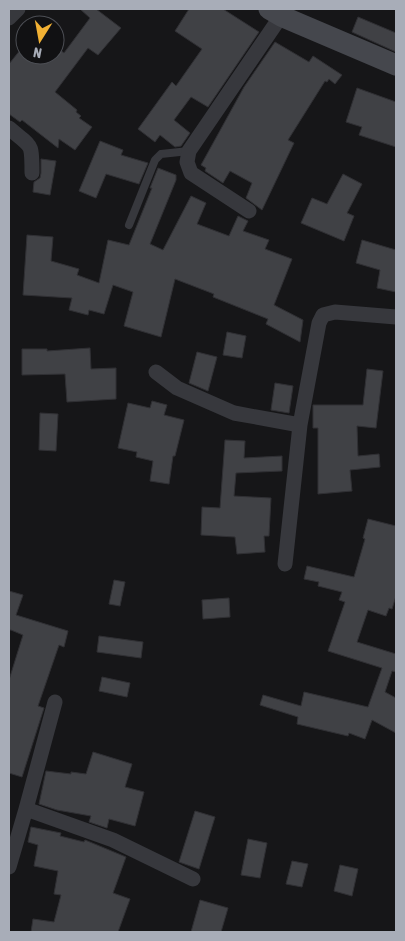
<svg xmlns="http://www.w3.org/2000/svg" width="405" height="941" font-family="'Asap Condensed',sans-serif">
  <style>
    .building { fill: #404145; stroke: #303034 }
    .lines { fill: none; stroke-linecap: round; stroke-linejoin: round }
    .lane { stroke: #37383d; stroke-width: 8 }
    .street { stroke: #37383d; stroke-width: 15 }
    .secondary { stroke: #45474d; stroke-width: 21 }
  </style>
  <rect width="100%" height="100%" fill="#161618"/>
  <path class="building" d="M80 9H96L121 28 98 55 88 48 55 92 77 110 76 112 81 116 79 118 92 127 75 150 59 139 58 148 22 120 20 122 9 114V64L21 49 25 52V55H55V46L64 53 90 18Z
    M189 9H223L259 32 208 107 191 97 174 120 190 133 181 146 175 147 160 135 155 142 138 129 172 82 176 86 202 49 175 31Z
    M358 17 396 33V52L352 32Z
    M275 42 309 62 313 56 342 75 335 84 329 79 327 82 325 81 288 140 294 143 262 210 246 198 252 183 230 171 223 183 205 171 206 168 201 165 244 87Z
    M357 88 396 102V147L359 135 362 127 346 122Z
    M100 141 123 150 121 155 148 163 139 184 106 174 96 198 79 191Z
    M41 159 56 161 50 195 33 192 34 182 40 178 41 173Z
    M158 168 176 175V180L150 244 163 250 191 196 206 203 197 224 229 236 238 216 248 221 243 231 269 240 265 249 292 259 274 305 303 320 300 342 266 324 268 319 213 297 214 294 175 279 161 337 124 326 133 292 113 285 104 314 89 310 88 315 69 310 72 298 23 295 27 235 53 237 51 261 79 269 77 275 99 283 108 240 129 245 152 188H150Z
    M343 174 362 184 347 213 354 216 344 241 301 223 312 198 327 204Z
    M362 240 396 250V292L377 288 380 270 356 263Z
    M227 332 246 336 242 358 223 355Z
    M90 348 91 369 116 368V399L67 402 65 374 22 375V349H47V351Z
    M197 352 217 357 208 391 189 383Z
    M367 369 383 371 376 428 357 426 358 456 379 454 380 467 350 470 352 491 318 494V428H313V405H363Z
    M275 383 293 386 289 413 271 410Z
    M152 401 167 405 164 415 184 420 175 456H173L169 484 150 481 153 461 136 457 137 452 118 448 128 403 150 408Z
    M40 413 58 414 56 451 39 450Z
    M225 440 245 441 244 458 282 456V471L236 473 234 496 271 498 269 536H264L265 552 237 554 235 537 201 535 202 507 220 508Z
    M368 519 396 526V596L392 609 389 608 386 616 368 610 357 642 396 654V672L392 671 385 692 396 698V733L372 720 365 739 349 733 348 736 297 724 298 717 260 705 263 695 301 706 304 692 368 707 382 668 328 651 345 602 339 600 342 592 318 586 319 582 304 579 307 566 354 577 365 539 363 538Z
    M114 580 125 582 120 606 109 604Z
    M9 591 23 595 16 615 68 631 64 647 59 645 38 706 44 708 22 777 9 773V680L23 635 11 630H9Z
    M229 598 230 617 203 619 202 600Z
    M99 636 143 642 141 658 97 652Z
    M102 677 130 683 127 697 99 691Z
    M93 752 132 764 125 787 144 792 135 826 109 819 107 828 89 822 91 816 57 810 39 804 46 771 71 774V772L86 774Z
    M195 811 215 817 199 869 179 862Z
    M31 827 61 833 60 836 84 842 85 840 126 857 113 893 130 899 118 932H31L33 919 54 922 61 895 54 894 58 871 34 866 38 845 28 842Z
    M248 839 267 843 260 878 241 875Z
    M292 861 308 864 302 887 286 884Z
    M340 865 358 869 352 896 334 891Z
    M200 900 228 908 221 932H191Z"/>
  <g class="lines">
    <path class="lane" d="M129 225 155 160 161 154 189 151"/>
    <path class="street" d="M9 18 18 9
      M9 128C32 148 32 141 32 173
      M249 211 191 173 187 162 189 151 281 16
      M156 372 177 388 234 413 300 425
      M285 564 300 425 319 323 323 315 335 312 396 317
      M26 809 113 840 193 879
      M9 867 26 809 55 702"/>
    <path class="secondary" d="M269 9 281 16 396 65"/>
  </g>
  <rect width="405" height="941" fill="none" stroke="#a8adb8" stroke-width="20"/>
  <g transform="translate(40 40) rotate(191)"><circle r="24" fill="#111113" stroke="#4d4f55"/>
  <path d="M0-4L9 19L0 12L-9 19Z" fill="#f2b134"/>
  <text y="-8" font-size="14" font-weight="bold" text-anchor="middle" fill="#a8adb8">N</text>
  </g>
</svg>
